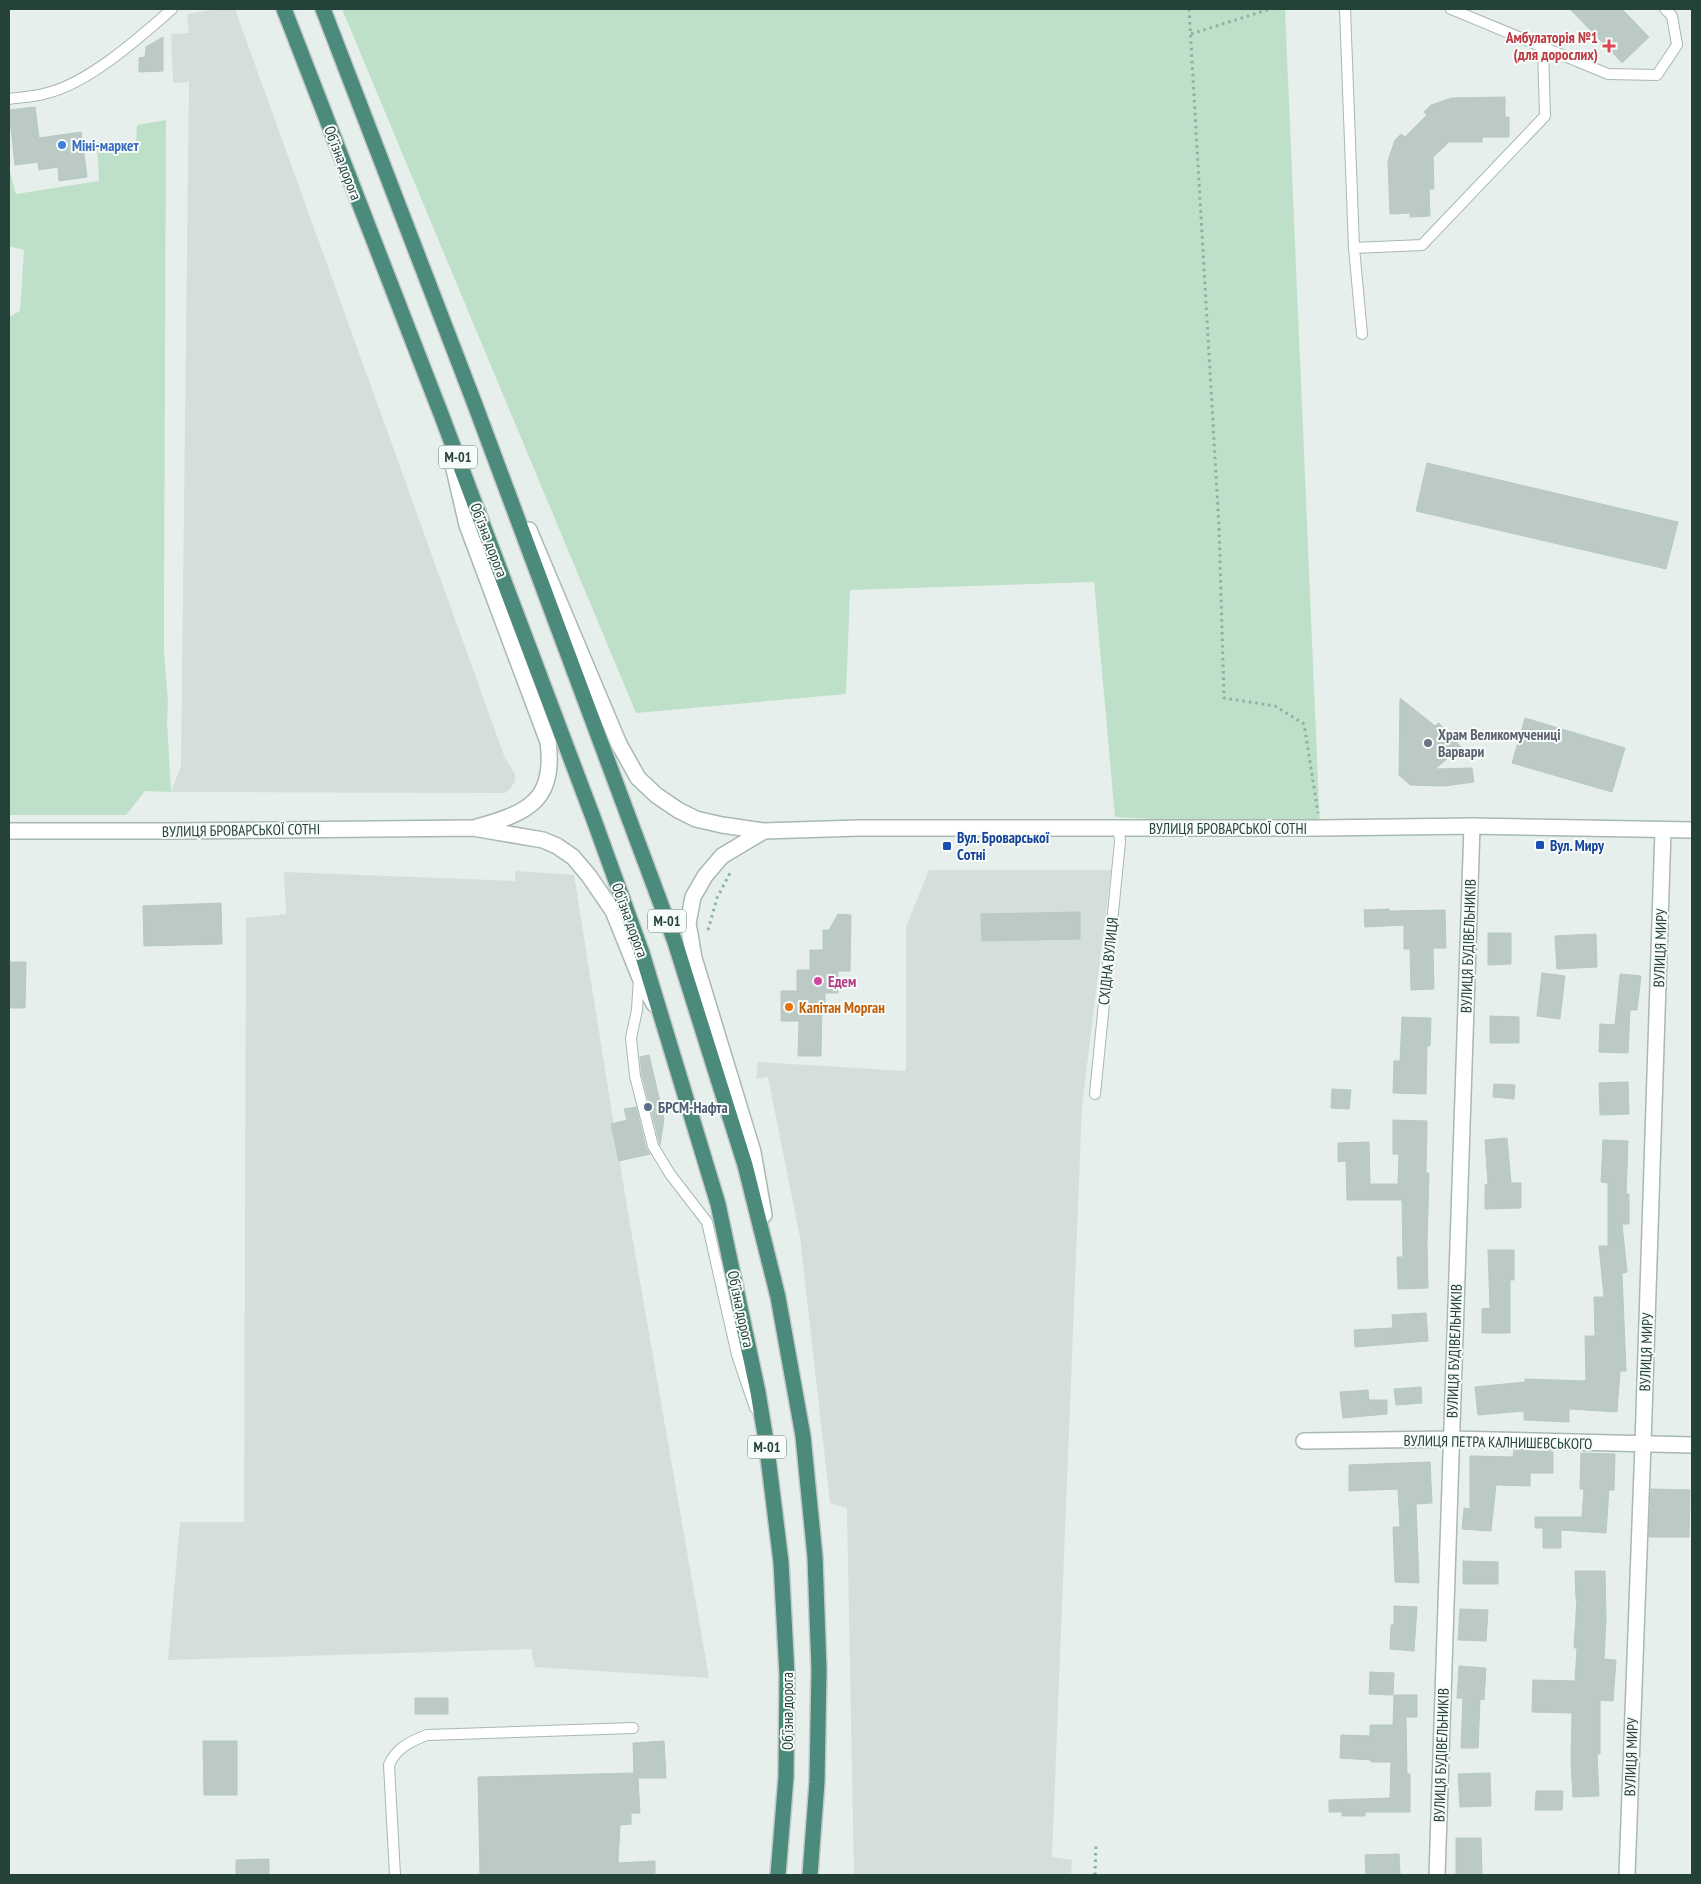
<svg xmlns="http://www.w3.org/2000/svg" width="1701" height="1884" font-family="'PT Sans Narrow',sans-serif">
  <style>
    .built { fill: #d4dfda }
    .green { fill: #bfe0c8 }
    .building { fill: #bbcac4; stroke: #b8c9c2 }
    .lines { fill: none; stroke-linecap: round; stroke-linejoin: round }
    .service-casing { stroke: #a8b8b2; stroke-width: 12 }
    .minor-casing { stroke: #a8b8b2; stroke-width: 18 }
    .tertiary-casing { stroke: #a8b8b2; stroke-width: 18 }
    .trunk-casing { stroke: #c2cac8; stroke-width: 18 }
    .path { stroke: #86b3a5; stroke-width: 3; stroke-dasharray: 2.5 4; stroke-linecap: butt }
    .service { stroke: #fff; stroke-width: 10 }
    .minor { stroke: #fff; stroke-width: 15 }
    .tertiary { stroke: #fff; stroke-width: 15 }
    .trunk { stroke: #4c8a7c; stroke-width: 15 }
    .health-dot { fill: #e0444e; stroke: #f7fbf9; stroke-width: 2 }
    .shop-dot { fill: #3f7fe0; stroke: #f7fbf9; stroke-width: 2 }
    .worship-dot { fill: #6b7280; stroke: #f7fbf9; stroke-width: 2 }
    .transit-dot { fill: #1a4fb4; stroke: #f7fbf9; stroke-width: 2 }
    .hotel-dot { fill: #d1479c; stroke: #f7fbf9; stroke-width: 2 }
    .food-dot { fill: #e8710a; stroke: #f7fbf9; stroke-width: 2 }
    .service-dot { fill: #5c6f8a; stroke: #f7fbf9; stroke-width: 2 }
    .labels { text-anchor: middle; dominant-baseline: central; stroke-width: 4; stroke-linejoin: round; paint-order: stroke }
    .shield { fill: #f7fbf9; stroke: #637a73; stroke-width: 1 }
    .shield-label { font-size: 14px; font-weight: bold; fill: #24423a }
    .health-label { font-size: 15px; font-weight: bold; fill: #be3a42; stroke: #f7fbf9; text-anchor: end }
    .shop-label { font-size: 15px; font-weight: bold; fill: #366cbe; stroke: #f7fbf9; text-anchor: start }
    .street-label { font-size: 15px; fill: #24423a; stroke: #f7fbf9 }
    .worship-label { font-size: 15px; font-weight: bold; fill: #5b616d; stroke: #f7fbf9; text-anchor: start }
    .transit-label { font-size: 15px; font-weight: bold; fill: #164399; stroke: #f7fbf9; text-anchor: start }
    .hotel-label { font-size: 15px; font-weight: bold; fill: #b23c85; stroke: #f7fbf9; text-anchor: start }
    .food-label { font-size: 15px; font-weight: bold; fill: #c56008; stroke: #f7fbf9; text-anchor: start }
    .service-label { font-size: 15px; font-weight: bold; fill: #4e5e75; stroke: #f7fbf9; text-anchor: start }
  </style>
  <rect width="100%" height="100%" fill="#e6efeb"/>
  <path class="built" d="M218 9H235L505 758 515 774V781L511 788 505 793 171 792 181 766 189 82 173 83 171 34 189 33 187 14Z
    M929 870H1111L1082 1106 1052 1857 1072 1860 1071 1875H854L847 1508 830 1503 800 1237 768 1077 756 1079 758 1062 906 1071V927Z
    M515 871 574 875 627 1207 709 1678 535 1667 531 1649 168 1660 180 1522H244L246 918 286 914 284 872 515 881Z"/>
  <path class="green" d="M342 9H1285L1320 828 1115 817 1094 582 850 590 846 694 636 713Z
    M166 120 164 597V651L168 702 167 722 171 792 145 791 126 815H9V317L20 311 24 250 9 246V168L16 194 99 181 97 142 136 144 137 125Z"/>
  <path class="building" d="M1570 9H1622L1649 37 1622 63 1613 53 1611 55 1600 44 1602 42Z
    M163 37V71L139 72V58L145 57 146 47Z
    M1505 97V117H1509V137H1482V142H1449L1433 157 1434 189H1429L1430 216 1410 217V213L1390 214 1388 161 1395 140 1401 134 1405 137 1427 115 1424 112 1431 105 1452 98Z
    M35 107 39 138 81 132 87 177 59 181 58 167 39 170 38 162 15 165 9 110Z
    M1427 463 1678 522 1666 569 1416 511Z
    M1400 698 1435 726 1439 723 1461 747 1435 769 1472 768 1474 782 1444 786 1410 785 1399 775Z
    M1525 718 1625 748 1612 792 1512 763Z
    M221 903 222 944 144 946 143 906Z
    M1389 909V911L1445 910 1446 948H1433L1434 989 1411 990 1410 949H1404V925L1365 927 1364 910Z
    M1080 912V939L982 941 981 914Z
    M838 914 851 915 850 971H838V993H825V1004L822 1005 821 1056H798L799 1021H781V991H797V970H810V950H823V930H829Z
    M1488 933H1511V964L1488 965Z
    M1596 934 1597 967 1557 969 1555 936Z
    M9 962H26L25 1008H9Z
    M1542 973 1565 976 1560 1019 1537 1016Z
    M1620 974 1641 976 1637 1010H1630L1628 1053 1599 1052 1600 1024 1615 1025Z
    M1490 1016 1519 1017V1043H1490Z
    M1402 1017 1431 1018 1430 1046H1427L1426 1094 1393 1093 1394 1061H1400Z
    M649 1055 664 1119 660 1145 642 1075 640 1057Z
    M1628 1082 1629 1114 1600 1115 1599 1083Z
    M1494 1084 1515 1085 1514 1099 1493 1097Z
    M1332 1089 1351 1090 1349 1109 1331 1108Z
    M636 1107 646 1148 650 1154 619 1161 611 1124 627 1120 624 1109Z
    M1393 1120 1427 1121 1426 1173H1429L1427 1243 1428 1288 1398 1289 1397 1257H1403L1402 1200H1347L1346 1161 1338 1162V1143L1369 1142 1370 1184H1398L1399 1154H1393Z
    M1507 1138 1511 1183H1521V1208L1485 1209V1185L1488 1184 1485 1140Z
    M1603 1140 1628 1141 1626 1194H1629V1224H1622L1627 1272 1622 1273 1626 1371H1620L1617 1412 1569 1409V1422L1524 1420V1411L1478 1415 1475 1387 1525 1382V1379L1586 1381 1585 1336H1595L1594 1297H1604L1599 1246H1608V1183L1601 1182Z
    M1488 1250H1514V1280H1510V1333H1482V1309L1490 1308Z
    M1426 1313 1428 1341 1355 1347 1354 1330 1393 1328 1392 1315Z
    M1421 1387 1422 1403 1396 1405 1394 1389Z
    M1368 1390 1369 1400H1387V1414L1343 1418 1340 1392Z
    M1514 1450 1553 1452V1473H1530V1486L1496 1485 1491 1531 1462 1529 1464 1508 1470 1509V1456L1513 1457Z
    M1581 1453 1615 1454 1614 1490H1609L1606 1533 1561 1530V1548H1543V1528H1535V1517H1582L1584 1489H1580Z
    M1430 1462 1432 1503 1416 1504 1419 1583 1395 1582 1393 1527H1400L1398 1489 1349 1491V1465Z
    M1651 1489 1690 1490 1689 1537H1649Z
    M1463 1561 1498 1562V1584H1463Z
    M1575 1571H1605L1606 1619 1604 1659 1616 1660 1613 1701 1600 1700V1754H1597L1599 1796 1573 1797 1571 1763 1572 1713 1532 1712 1533 1680 1575 1681 1577 1648H1574L1577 1599H1576Z
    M1394 1606 1417 1607 1414 1651 1390 1649 1391 1625H1394Z
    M1460 1609 1488 1610 1486 1641 1458 1640Z
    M1459 1666 1486 1668 1484 1700 1480 1699 1478 1748H1461L1463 1698H1457Z
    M1370 1672 1394 1673 1393 1695 1369 1694Z
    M1394 1695H1417V1717H1406L1407 1774H1410V1812H1365V1816H1342V1812H1329V1800L1390 1798 1391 1762H1371V1760L1340 1758 1341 1735 1370 1736V1725H1393Z
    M415 1698H448V1714H415Z
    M203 1741H237V1795H204Z
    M664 1741 666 1778H638L640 1813H631V1824L620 1825 618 1863 655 1861V1875H480L478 1777 634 1773 633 1743Z
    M1490 1773 1491 1806 1460 1807 1458 1774Z
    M1536 1791H1563L1562 1810H1535Z
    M1456 1838H1481L1482 1875H1456Z
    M1399 1854 1400 1875H1366L1365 1855Z
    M269 1859V1875H236V1860Z"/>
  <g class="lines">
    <defs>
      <path id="service" d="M1345 9 1354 248 1362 334
        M1451 9 1608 74 1657 75 1677 45 1672 16 1665 9
        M9 99C21 97 35 97 47 93 89 83 140 37 172 9
        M1354 248 1422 245 1545 116 1543 47
        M639 977 637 1010 631 1038 635 1076 653 1146 670 1174 707 1222 737 1355 755 1408
        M1095 1094 1120 842 1119 828
        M395 1875 389 1765C396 1748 411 1741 427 1735L633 1728"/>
      <path id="minor" d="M450 452 467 525 548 742C556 801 527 813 477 827
        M9 831H171L473 828 543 840 557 846 573 857 589 876 613 911 640 978 654 1004
        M1304 1441 1451 1439 1692 1445
        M1437 1875 1472 826
        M1627 1875 1643 1444 1663 830"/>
      <path id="tertiary" d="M529 530 619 744 638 778 656 795 678 810 696 819 722 825 764 831 858 828H1320L1472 826 1692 830
        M764 1215 753 1152 694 958 688 923 693 897 705 876 722 856 764 831"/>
      <path id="trunk" d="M284 9 441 414 594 820 642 953 718 1204 758 1392 766 1441 781 1562 787 1675 786 1777 778 1875
        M323 9 474 402 675 942 745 1165 778 1297 803 1436 815 1557 819 1670 817 1782 810 1875"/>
    </defs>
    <use href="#service" class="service-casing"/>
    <use href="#minor" class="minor-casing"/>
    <use href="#tertiary" class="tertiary-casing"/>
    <use href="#trunk" class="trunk-casing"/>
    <path class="path" d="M1189 9 1219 527 1224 698 1275 706 1304 724 1318 813
      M1191 34 1270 9
      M708 930 717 898 730 873
      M1095 1875 1096 1843"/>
    <use href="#service" class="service"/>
    <use href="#minor" class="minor"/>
    <use href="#tertiary" class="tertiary"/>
    <use href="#trunk" class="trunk"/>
  </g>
  <path class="health-dot" d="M1606.5 38.5h5v5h5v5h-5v5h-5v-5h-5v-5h5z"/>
  <circle class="shop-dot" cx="62" cy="145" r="5"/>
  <circle class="worship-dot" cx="1428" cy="743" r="5"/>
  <g class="transit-dot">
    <rect x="1535" y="840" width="10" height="10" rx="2.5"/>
    <rect x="942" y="841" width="10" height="10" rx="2.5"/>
  </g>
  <circle class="hotel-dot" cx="818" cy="981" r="5"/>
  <circle class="food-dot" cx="789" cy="1007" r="5"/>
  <circle class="service-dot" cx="648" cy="1107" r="5"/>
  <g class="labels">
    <g class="shield">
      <rect x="439" y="445.5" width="38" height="23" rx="4"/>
      <rect x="648" y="909.5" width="38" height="23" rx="4"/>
      <rect x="748" y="1435.5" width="38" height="23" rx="4"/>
    </g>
    <g class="shield-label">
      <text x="458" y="457">М-01</text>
      <text x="667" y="921">М-01</text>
      <text x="767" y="1447">М-01</text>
    </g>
    <g class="health-label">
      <text x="1598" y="37">Амбулаторія №1<tspan x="1598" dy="17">(для дорослих)</tspan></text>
    </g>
    <g class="shop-label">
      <text x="72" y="145">Міні-маркет</text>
    </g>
    <g class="street-label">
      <text transform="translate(343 163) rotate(69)">Обʼїзна дорога</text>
      <text transform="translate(489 540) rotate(69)">Обʼїзна дорога</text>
      <text x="1228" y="828">ВУЛИЦЯ БРОВАРСЬКОЇ СОТНІ</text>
      <text transform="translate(241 830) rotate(-1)">ВУЛИЦЯ БРОВАРСЬКОЇ СОТНІ</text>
      <text transform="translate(630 920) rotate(70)">Обʼїзна дорога</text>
      <text transform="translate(1468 946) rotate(-88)">ВУЛИЦЯ БУДІВЕЛЬНИКІВ</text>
      <text transform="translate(1660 948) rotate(-88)">ВУЛИЦЯ МИРУ</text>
      <text transform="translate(1108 961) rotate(-84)">СХІДНА ВУЛИЦЯ</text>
      <text transform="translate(741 1309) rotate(78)">Обʼїзна дорога</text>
      <text transform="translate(1454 1351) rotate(-88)">ВУЛИЦЯ БУДІВЕЛЬНИКІВ</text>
      <text transform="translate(1646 1352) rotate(-88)">ВУЛИЦЯ МИРУ</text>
      <text transform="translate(1498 1442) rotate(1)">ВУЛИЦЯ ПЕТРА КАЛНИШЕВСЬКОГО</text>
      <text transform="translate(787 1711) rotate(-90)">Обʼїзна дорога</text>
      <text transform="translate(1441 1755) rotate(-88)">ВУЛИЦЯ БУДІВЕЛЬНИКІВ</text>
      <text transform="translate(1631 1757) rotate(-88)">ВУЛИЦЯ МИРУ</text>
    </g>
    <g class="worship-label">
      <text x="1438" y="734">Храм Великомучениці<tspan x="1438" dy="17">Варвари</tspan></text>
    </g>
    <g class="transit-label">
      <text x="957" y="837">Вул. Броварської<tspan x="957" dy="17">Cотні</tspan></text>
      <text x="1550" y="845">Вул. Миру</text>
    </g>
    <g class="hotel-label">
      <text x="828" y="981">Едем</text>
    </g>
    <g class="food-label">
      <text x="799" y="1007">Капітан Морган</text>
    </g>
    <g class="service-label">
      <text x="658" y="1107">БРСМ-Нафта</text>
    </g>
  </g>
  <rect width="1701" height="1884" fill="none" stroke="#24423a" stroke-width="20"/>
</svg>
